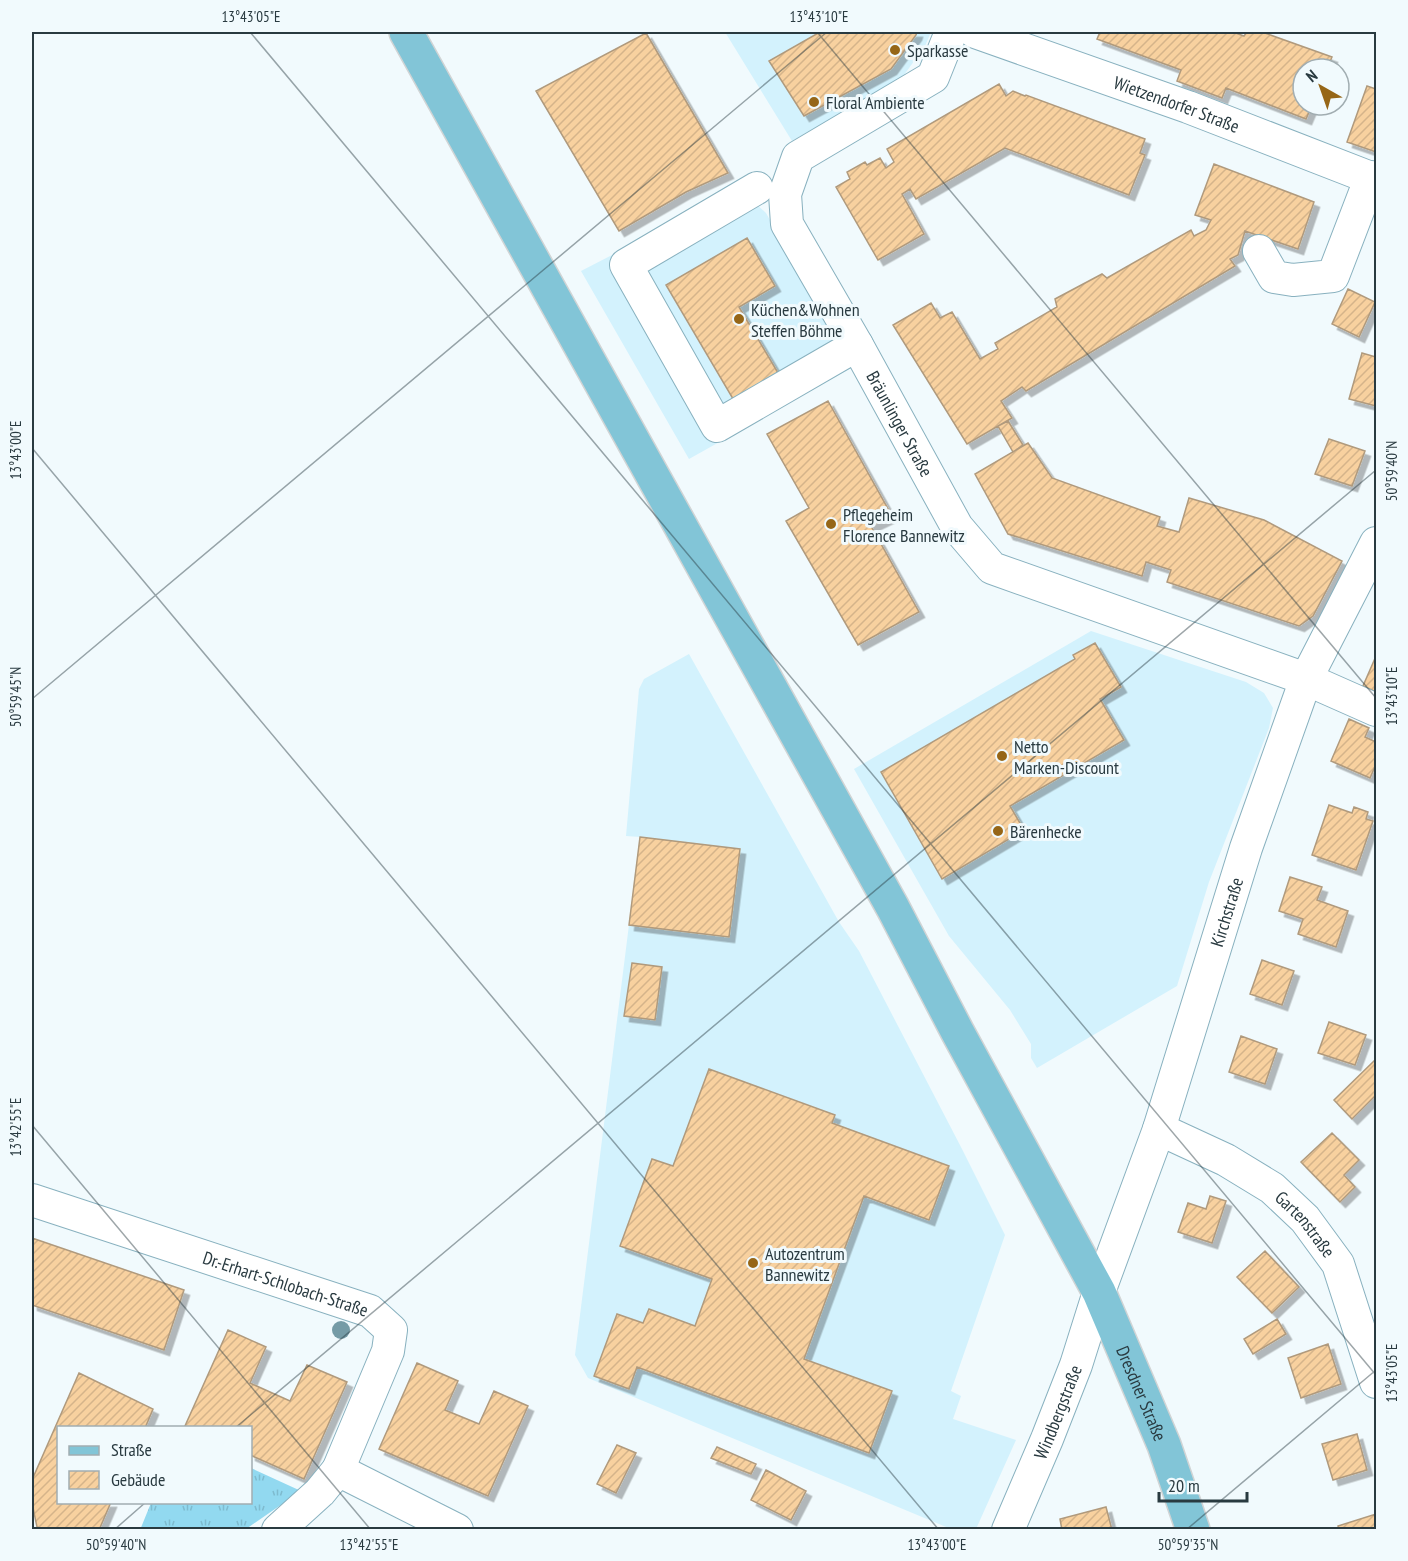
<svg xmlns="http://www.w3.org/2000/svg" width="1408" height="1561" font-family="'PT Sans Narrow',sans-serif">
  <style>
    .built { fill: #d3f2fd }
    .park { fill: url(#park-tufts) }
    .building { fill: url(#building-hatch); stroke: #b09a7d; stroke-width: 1.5; filter: url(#shadow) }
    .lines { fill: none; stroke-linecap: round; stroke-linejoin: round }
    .minor-casing { stroke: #88b1bf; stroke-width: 34 }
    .major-casing { stroke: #d0d4d5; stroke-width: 36 }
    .minor { stroke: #fff; stroke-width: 32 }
    .major { stroke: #82c5d7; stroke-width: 33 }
    .tree { fill: #759ba6 }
    .ticks { fill: none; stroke: #293a40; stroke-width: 1.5; stroke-opacity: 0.45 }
    .poi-dot { fill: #966617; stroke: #f1fafd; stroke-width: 2 }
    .labels { text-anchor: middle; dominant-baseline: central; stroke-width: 6; stroke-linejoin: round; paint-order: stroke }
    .poi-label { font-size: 18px; fill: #293a40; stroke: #f1fafd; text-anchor: start }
    .street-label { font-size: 18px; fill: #293a40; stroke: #f1fafd }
    .neatline { fill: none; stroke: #293a40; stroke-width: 2 }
    .ticks-label { font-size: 15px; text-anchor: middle; fill: #293a40 }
  </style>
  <defs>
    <pattern id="park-tufts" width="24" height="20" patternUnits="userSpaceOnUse" patternTransform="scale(1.5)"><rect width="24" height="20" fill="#92d9f0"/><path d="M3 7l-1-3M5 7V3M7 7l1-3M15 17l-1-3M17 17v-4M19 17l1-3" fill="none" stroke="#7ebbcf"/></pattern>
    <pattern id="building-hatch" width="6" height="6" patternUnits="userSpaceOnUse" patternTransform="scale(1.5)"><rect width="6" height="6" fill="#f8d19f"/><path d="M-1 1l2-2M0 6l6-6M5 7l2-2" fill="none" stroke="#d5b48a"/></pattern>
    <filter id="shadow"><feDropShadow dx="5.5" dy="5.5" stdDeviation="0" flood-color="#0004"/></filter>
  </defs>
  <rect width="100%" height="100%" fill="#f1fafd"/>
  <path class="built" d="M725 32H931L925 46 904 75 882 90 792 141Z
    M740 189 766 213 853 367 689 459 581 271Z
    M1091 631 1246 682 1264 693 1273 708 1269 728 1209 882 1177 986 1037 1068 1031 1058V1044L1010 1010 949 936 854 769Z
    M689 654 839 922 859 951 962 1149 1005 1235 951 1391 961 1396 953 1419 1016 1440 976 1529H951L588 1378 575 1355 640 837 626 836 639 689 644 679Z"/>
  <path class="park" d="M251 1468 301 1491 246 1529 140 1530 151 1503 250 1502Z"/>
  <path class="building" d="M820 32H917L916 35 891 69 804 116 769 61Z
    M1100 32H1233L1244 36 1247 32H1262L1332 57 1327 69H1303V105H1312L1306 119 1226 88 1222 98 1177 81 1181 70 1097 39Z
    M646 33 728 173 686 192 619 231 536 91Z
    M999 84 1006 96 1013 91 1025 96 1026 95 1145 139 1140 153 1145 155 1129 195 1005 148 916 199 910 189 902 194 924 234 878 260 836 187 850 179 847 172 865 162 867 165 880 158 886 168 894 162 887 149Z
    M1367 86 1376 89V152L1347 142Z
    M1214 164 1314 202 1298 249 1245 231 1238 255 1230 259 1235 266 1026 391 1022 387 1001 401 1012 418 967 444 893 325 931 303 940 318 952 312 980 359 998 349 995 343 1057 307 1055 299 1102 274 1107 278 1191 230 1194 236 1206 230 1211 220 1195 215Z
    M747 238 775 286 739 307 781 378 736 404 666 285Z
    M1348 289 1375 302 1359 337 1332 324Z
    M1362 353 1376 357V406L1349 399Z
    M828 401 892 516 871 526 919 612 858 645 786 521 809 508 767 434Z
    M1008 421 1023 445 1013 452 998 426Z
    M1329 439 1365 451 1352 486 1315 474Z
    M1028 443 1052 478 1160 517 1157 526 1179 532 1189 498 1264 520 1342 561 1313 616 1299 626 1167 582 1171 570 1146 562 1142 576 1008 534 975 474Z
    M1095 643 1121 687 1100 699 1124 740 1010 806 1024 830 942 879 881 772 1075 659 1073 655Z
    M1376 656V692L1363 686Z
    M1349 719 1369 728 1365 737 1376 742V764L1370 778 1331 761Z
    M1329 805 1352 813 1354 807 1368 812 1366 819 1373 821 1356 870 1312 855Z
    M640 837 740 849 729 937 629 925Z
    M1290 877 1322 887 1317 900 1348 911 1336 947 1298 934 1303 919 1279 911Z
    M1262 960 1294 971 1282 1005 1250 994Z
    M632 963 662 967 655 1020 624 1016Z
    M1329 1022 1366 1035 1355 1065 1318 1053Z
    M1241 1036 1277 1049 1265 1084 1229 1072Z
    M1376 1059V1095L1352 1119 1334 1100Z
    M709 1069 835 1115 832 1123 949 1166 929 1220 864 1196 804 1359 892 1391 869 1453 637 1367 629 1389 594 1376 617 1314 643 1323 649 1309 695 1326 712 1279 620 1246 652 1159 673 1166Z
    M1332 1133 1359 1160 1344 1175 1355 1187 1340 1202 1301 1162Z
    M1210 1196 1226 1201 1212 1243 1178 1232 1188 1203 1206 1209Z
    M32 1238 184 1290 164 1350 32 1305Z
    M1265 1251 1299 1287 1272 1313 1237 1277Z
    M1277 1319 1286 1334 1253 1354 1244 1339Z
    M228 1330 266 1347 250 1383 290 1401 307 1365 347 1382 304 1479 250 1455V1428H189L185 1426Z
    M1328 1344 1341 1384 1301 1398 1288 1358Z
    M417 1363 458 1381 445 1410 479 1424 494 1391 528 1406 488 1496 379 1449Z
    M79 1373 153 1409 145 1428H58V1502H111L99 1530H45L37 1527 32 1503V1480Z
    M1357 1434 1367 1470 1333 1480 1322 1444Z
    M617 1445 636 1453 616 1493 597 1484Z
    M717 1447 756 1464 751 1474 711 1458Z
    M766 1470 806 1491 791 1520 751 1500Z
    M1106 1507 1112 1530H1062L1060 1519Z
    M1376 1514V1530H1339L1338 1526Z"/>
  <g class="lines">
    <defs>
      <g id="minor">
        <path id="s1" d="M951 32 933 77 798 157 785 194 787 224 857 345 957 527 992 568 1306 679 1376 710"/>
        <path id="s2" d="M975 32 1188 107 1376 180"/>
        <path d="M757 188 626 265 717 426 857 345"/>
        <path d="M1259 251 1274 277 1293 280 1333 276 1371 177"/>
        <path id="s3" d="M1159 1129 1226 1160 1272 1188 1305 1219 1338 1264 1376 1382"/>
        <path id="s4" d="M32 1200 370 1311 391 1330 388 1351 338 1470"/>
        <path d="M278 1530 320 1492 338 1470 457 1530"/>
        <path id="s5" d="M1008 1530 1047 1439 1076 1365 1099 1292 1159 1129 1246 848 1306 679 1376 543"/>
      </g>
      <g id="major">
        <path id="s6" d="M406 32 893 908 957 1031 1099 1292 1164 1445 1193 1530"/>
      </g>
    </defs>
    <use href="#minor" class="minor-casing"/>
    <use href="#major" class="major-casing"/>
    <use href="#minor" class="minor"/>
    <use href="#major" class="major"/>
  </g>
  <circle class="tree" cx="341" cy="1330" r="9"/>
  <path class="ticks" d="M250 32 1376 1375M817 32 1376 698M32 448 939 1530M32 699 827 32M32 1125 371 1530M235 1428 1376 470M114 1530 146 1502M1186 1530 1376 1370"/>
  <g class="poi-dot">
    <circle cx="895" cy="50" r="6"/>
    <circle cx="814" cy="102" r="6"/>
    <circle cx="739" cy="319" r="6"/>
    <circle cx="831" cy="524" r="6"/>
    <circle cx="1002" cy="756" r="6"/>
    <circle cx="998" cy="831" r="6"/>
    <circle cx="753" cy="1263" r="6"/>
  </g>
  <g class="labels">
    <g class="poi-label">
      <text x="907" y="50">Sparkasse</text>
      <text x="826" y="102">Floral Ambiente</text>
      <text x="751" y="309">Küchen&amp;Wohnen<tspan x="751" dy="21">Steffen Böhme</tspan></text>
      <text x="843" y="514">Pflegeheim<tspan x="843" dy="21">Florence Bannewitz</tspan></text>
      <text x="1014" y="746">Netto<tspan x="1014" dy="21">Marken-Discount</tspan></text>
      <text x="1010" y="831">Bärenhecke</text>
      <text x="765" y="1253">Autozentrum<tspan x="765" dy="21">Bannewitz</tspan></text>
    </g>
    <g class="street-label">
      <text stroke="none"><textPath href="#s2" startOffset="214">Wietzendorfer Straße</textPath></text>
      <text stroke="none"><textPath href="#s1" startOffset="504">Bräunlinger Straße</textPath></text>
      <text stroke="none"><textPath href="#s5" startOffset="656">Kirchstraße</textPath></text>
      <text stroke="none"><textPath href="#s3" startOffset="177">Gartenstraße</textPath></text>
      <text stroke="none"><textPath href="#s4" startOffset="267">Dr.-Erhart-Schlobach-Straße</textPath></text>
      <text stroke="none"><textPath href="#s6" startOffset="1548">Dresdner Straße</textPath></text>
      <text stroke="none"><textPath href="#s5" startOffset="128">Windbergstraße</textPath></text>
    </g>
  </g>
  <rect width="1408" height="1561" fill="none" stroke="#f1fafd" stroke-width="66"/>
  <rect x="57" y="1426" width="195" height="78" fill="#f1fafd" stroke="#a1adb1" stroke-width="1.5"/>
  <rect x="69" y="1446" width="30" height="9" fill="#82c5d7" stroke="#a1adb1" stroke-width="1.5"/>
  <text x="111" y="1456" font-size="18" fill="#293a40">Straße</text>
  <rect x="69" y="1471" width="30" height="18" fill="url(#building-hatch)" stroke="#a1adb1" stroke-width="1.5"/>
  <text x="111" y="1486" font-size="18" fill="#293a40">Gebäude</text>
  <g transform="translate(1321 87) rotate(320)"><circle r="28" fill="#f1fafd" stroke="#a1adb1" stroke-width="1.5"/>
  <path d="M0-4.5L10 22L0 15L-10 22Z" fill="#966617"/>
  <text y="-9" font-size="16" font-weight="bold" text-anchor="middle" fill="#293a40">N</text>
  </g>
  <path d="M1159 1492v9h88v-9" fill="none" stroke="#293a40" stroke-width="3"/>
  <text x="1168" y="1492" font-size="18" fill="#293a40" stroke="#f1fafd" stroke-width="4.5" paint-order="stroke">20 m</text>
  <rect x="33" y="33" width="1342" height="1495" class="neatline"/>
  <g class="ticks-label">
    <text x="251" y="22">13°43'05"E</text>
    <text x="819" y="22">13°43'10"E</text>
    <text transform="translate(16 450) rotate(-90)" y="5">13°43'00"E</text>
    <text transform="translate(1392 471) rotate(-90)" y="5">50°59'40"N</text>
    <text transform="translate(1392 696) rotate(-90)" y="5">13°43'10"E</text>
    <text transform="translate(16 697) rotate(-90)" y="5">50°59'45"N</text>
    <text transform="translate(16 1127) rotate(-90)" y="5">13°42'55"E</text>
    <text transform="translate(1392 1373) rotate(-90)" y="5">13°43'05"E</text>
    <text x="116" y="1550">50°59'40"N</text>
    <text x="369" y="1550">13°42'55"E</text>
    <text x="937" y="1550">13°43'00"E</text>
    <text x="1188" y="1550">50°59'35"N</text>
  </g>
</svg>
